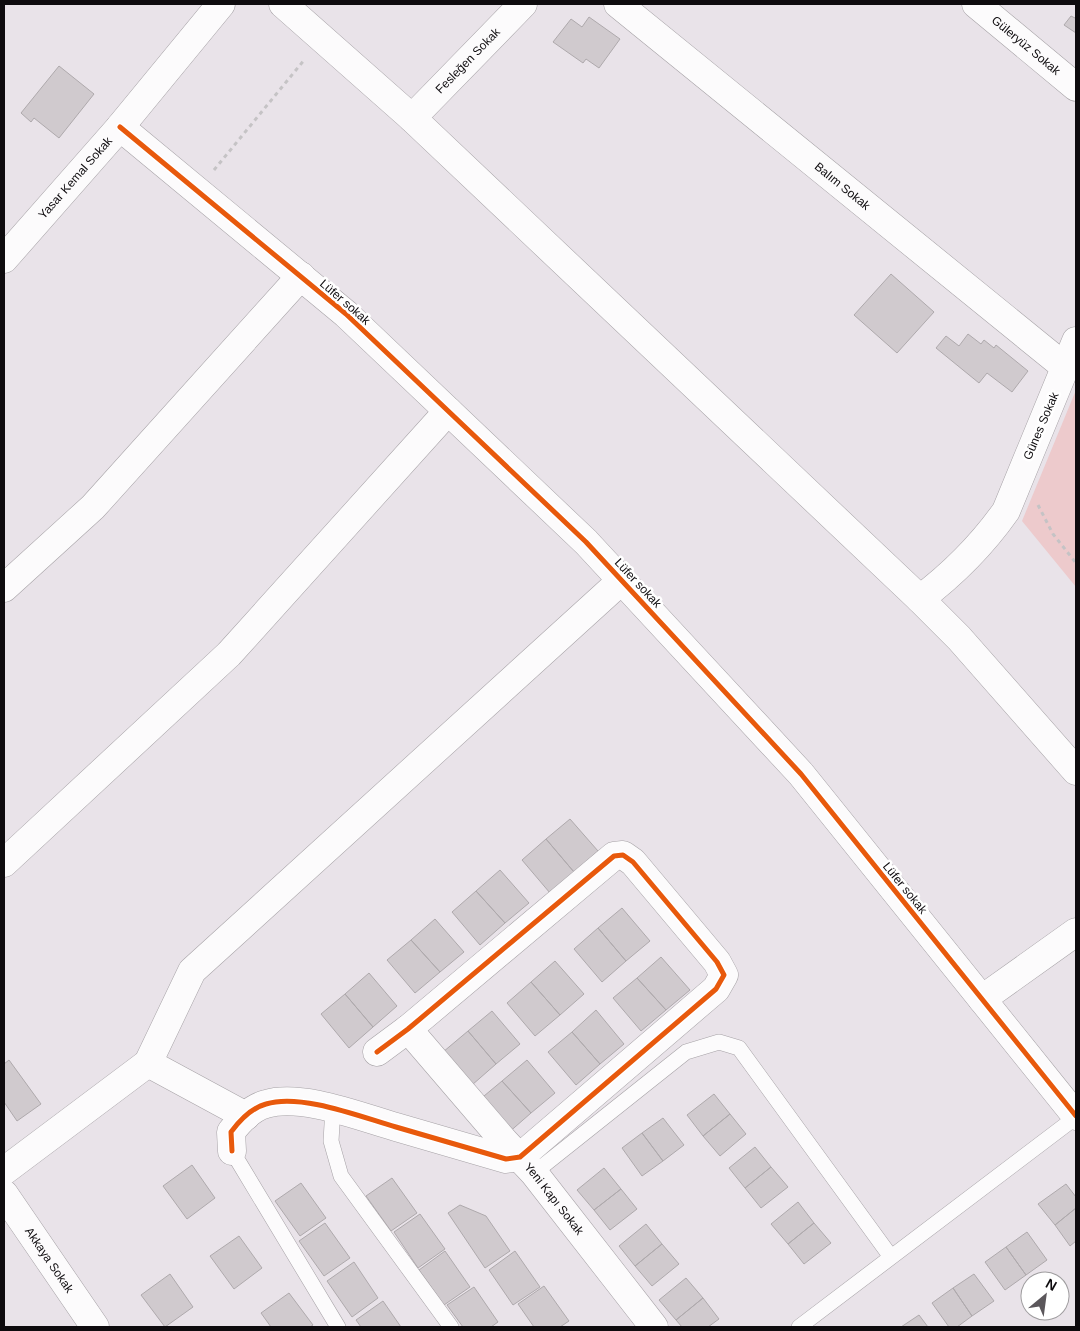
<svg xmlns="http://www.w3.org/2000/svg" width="1080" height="1331" font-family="Helvetica,sans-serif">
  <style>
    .green { fill: #edcacc }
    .building { fill: #d0cace; stroke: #aea9ac }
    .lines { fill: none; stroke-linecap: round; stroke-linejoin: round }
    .lane-casing { stroke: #a6a2a6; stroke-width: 16 }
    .street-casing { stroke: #a6a2a6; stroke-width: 29 }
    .path { stroke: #c5c3c5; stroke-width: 3; stroke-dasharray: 4 4; stroke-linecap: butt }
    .lane { stroke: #fcfbfc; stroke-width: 15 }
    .street { stroke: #fcfbfc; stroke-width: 28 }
    .cycleway-casing { stroke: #fff; stroke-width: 8 }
    .cycleway { stroke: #e8590c; stroke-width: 5 }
    .labels { text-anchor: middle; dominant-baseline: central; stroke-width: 5; stroke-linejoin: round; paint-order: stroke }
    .street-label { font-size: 12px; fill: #0e0b0e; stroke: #fff }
  </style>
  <rect width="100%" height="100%" fill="#e9e3e9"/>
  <path class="green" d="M1076 390V587L1022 521Z"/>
  <path class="building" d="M1071 16 1075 18 1076 16V33L1064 25Z
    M589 17 620 39 599 68 586 59 583 63 553 42 571 19 582 27Z
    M59 66 94 94 59 138 34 118 31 122 21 113Z
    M891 274 934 312 897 353 854 315Z
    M968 334 981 344 984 340 994 348 996 345 1028 371 1012 392 987 373 979 383 936 348 946 336 959 346Z
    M570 819 598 851 574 872 546 839Z
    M546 839 574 872 550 893 522 860Z
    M500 870 529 903 505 923 476 891Z
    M476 891 505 923 480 945 452 912Z
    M622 908 650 941 626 961 598 928Z
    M435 919 464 952 440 972 411 940Z
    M598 928 626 961 602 982 574 949Z
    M411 940 440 972 415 993 387 960Z
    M661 957 690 990 666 1010 637 978Z
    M555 961 584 994 560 1015 531 982Z
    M369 973 397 1006 373 1027 345 994Z
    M637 978 666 1010 641 1031 613 998Z
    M531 982 560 1015 535 1036 507 1003Z
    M345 994 373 1027 349 1048 321 1014Z
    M596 1010 624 1044 600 1064 572 1032Z
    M492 1011 520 1044 496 1064 468 1031Z
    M468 1031 496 1064 472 1085 443 1052Z
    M572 1032 600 1064 576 1085 548 1052Z
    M9 1060 41 1104 17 1121 4 1102V1064Z
    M527 1060 555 1093 531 1113 502 1081Z
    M502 1081 531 1113 507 1134 478 1101Z
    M714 1094 730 1114 703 1136 687 1115Z
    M730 1114 746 1134 720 1156 703 1136Z
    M663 1118 684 1145 663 1161 642 1133Z
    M642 1133 663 1161 642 1176 622 1148Z
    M755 1147 771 1167 745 1188 729 1168Z
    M192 1165 215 1198 187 1219 163 1186Z
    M771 1167 788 1187 761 1208 745 1188Z
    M604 1168 621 1189 594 1210 577 1190Z
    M392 1178 417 1213 391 1231 366 1196Z
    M301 1183 326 1218 300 1236 275 1201Z
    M1066 1184 1076 1197V1208L1055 1225 1038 1204Z
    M621 1189 637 1209 610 1230 594 1210Z
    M798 1202 814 1223 788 1244 771 1224Z
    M460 1205 486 1216 510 1251 485 1268 448 1213Z
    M1076 1208V1241L1070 1246 1055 1225Z
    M420 1214 445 1249 418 1268 394 1232Z
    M325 1223 350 1258 324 1276 299 1241Z
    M814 1223 831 1243 804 1264 788 1244Z
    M646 1224 662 1244 635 1266 619 1246Z
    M1027 1232 1047 1260 1026 1275 1006 1247Z
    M239 1236 262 1268 234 1289 210 1256Z
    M662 1244 679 1264 652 1286 635 1266Z
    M1006 1247 1026 1275 1005 1290 985 1262Z
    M445 1251 470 1287 444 1305 419 1270Z
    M515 1251 540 1287 513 1305 489 1270Z
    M354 1262 378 1298 352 1317 327 1281Z
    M170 1274 193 1307 165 1327 141 1295Z
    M974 1274 994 1301 972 1316 953 1288Z
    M686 1278 703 1298 676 1320 659 1300Z
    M544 1286 569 1321 560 1327H534L518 1304Z
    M474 1287 498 1322 491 1327H463L447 1305Z
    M953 1288 972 1316 957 1327H949L932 1303Z
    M289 1293 313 1325 310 1327H271L261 1313Z
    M703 1298 719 1319 708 1327H682L676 1320Z
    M383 1301 401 1327H361L356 1320Z
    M919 1315 928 1327H901Z"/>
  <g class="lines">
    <defs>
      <path id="lane" d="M333 1108 331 1141 341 1176 451 1327
        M232 1151 338 1327
        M534 1173 686 1052 719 1042 739 1048 891 1257
        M799 1327 1076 1117"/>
      <g id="street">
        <path d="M283 4 412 118 920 599"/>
        <path id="s1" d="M618 4 1065 367"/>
        <path id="s2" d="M976 4 1076 87"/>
        <path id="s3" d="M412 118 523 4"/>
        <path d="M120 127 346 314 586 542 801 774 1076 1116"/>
        <path id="s4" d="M4 259 120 127 221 4"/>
        <path d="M1076 341 1006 511C982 545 953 574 920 599L959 638 1076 771"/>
        <path d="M4 588 93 507 301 276"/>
        <path d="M4 863 229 654 448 411"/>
        <path d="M982 999 1076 932"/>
        <path id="s5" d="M408 1029 504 1141 534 1173 654 1327"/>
        <path d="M148 1063 246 1116"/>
        <path d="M232 1151 231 1132C240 1120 251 1108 266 1104 301 1093 361 1117 396 1127 433 1138 469 1148 506 1159L520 1157 716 989 724 975 717 962 633 862 623 855 614 856 408 1029 377 1052"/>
        <path d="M4 1171 148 1063 192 971 622 580"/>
        <path id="s6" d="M4 1194 95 1327"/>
      </g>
    </defs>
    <use href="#lane" class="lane-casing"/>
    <use href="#street" class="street-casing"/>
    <path class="path" d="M214 170 305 59
      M1038 505 1053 534 1076 563"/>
    <use href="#lane" class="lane"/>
    <use href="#street" class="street"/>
    <defs>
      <path id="cycleway" d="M120 127 346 314 586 542 801 774 1076 1116
        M232 1151 231 1132C240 1120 251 1108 266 1104 301 1093 361 1117 396 1127 433 1138 469 1148 506 1159L520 1157 716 989 724 975 717 962 633 862 623 855 614 856 408 1029 377 1052"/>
    </defs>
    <use href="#cycleway" class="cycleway-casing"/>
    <use href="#cycleway" class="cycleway"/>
  </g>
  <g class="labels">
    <g class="street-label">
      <text stroke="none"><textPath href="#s2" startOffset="65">Güleryüz Sokak</textPath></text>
      <text stroke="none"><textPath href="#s3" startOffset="80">Fesleğen Sokak</textPath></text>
      <text stroke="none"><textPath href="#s4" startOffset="108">Yasar Kemal Sokak</textPath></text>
      <text stroke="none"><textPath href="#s1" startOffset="289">Balım Sokak</textPath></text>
      <text transform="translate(345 302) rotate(41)">Lüfer sokak</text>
      <text transform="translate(1041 426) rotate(-67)">Günes Sokak</text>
      <text transform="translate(638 583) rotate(47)">Lüfer sokak</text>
      <text transform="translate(905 888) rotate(51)">Lüfer sokak</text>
      <text stroke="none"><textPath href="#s5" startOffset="224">Yeni Kapı Sokak</textPath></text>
      <text stroke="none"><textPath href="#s6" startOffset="80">Akkaya Sokak</textPath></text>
    </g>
  </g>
  <rect width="1080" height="1331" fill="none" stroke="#0e0b0e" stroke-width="10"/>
  <g transform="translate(1045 1296) rotate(29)"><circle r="24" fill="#ffffff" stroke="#9f9d9f"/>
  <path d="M0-4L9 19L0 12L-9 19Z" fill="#5b575b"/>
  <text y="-8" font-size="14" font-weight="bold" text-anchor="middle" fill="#0e0b0e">N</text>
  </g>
</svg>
